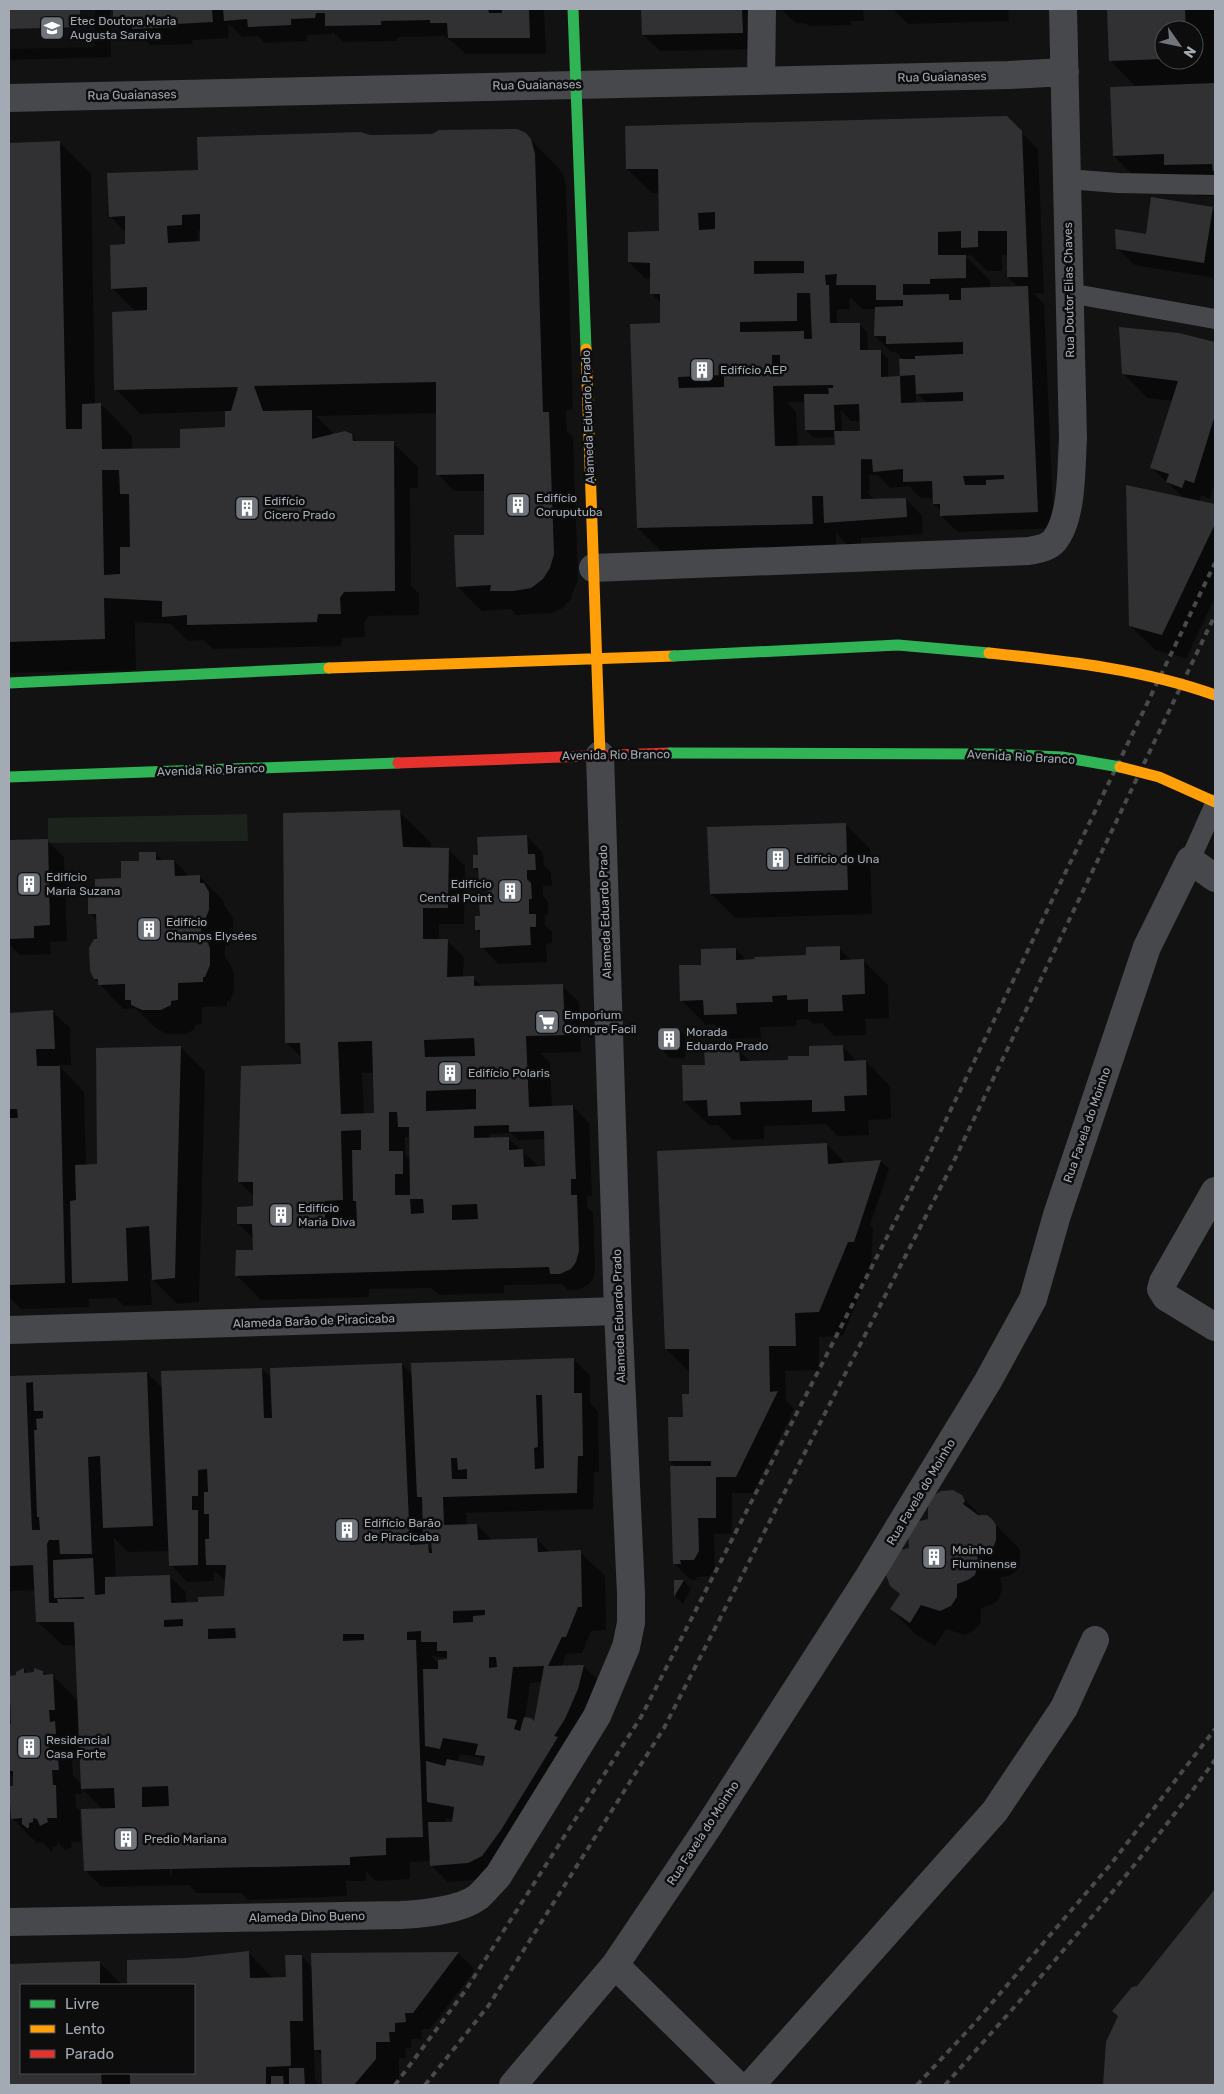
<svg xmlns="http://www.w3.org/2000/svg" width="1224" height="2094" font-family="Rubik,sans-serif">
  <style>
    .built { fill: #1f1f21 }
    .green { fill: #1c231d }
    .shadow { fill: #0007; fill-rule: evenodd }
    .building { fill: #313133; fill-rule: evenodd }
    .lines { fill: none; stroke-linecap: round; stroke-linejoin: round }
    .lane { stroke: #47484b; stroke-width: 20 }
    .street { stroke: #47484b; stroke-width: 28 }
    .fast { stroke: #30b455; stroke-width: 11 }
    .slow { stroke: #ff9f0a; stroke-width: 11 }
    .jam { stroke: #e5322d; stroke-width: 11 }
    .rail { stroke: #47494b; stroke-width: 4; stroke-dasharray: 6 5; stroke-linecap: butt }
    .fast-bridge { stroke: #30b455; stroke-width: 11 }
    .slow-bridge { stroke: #ff9f0a; stroke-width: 11 }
    .labels { text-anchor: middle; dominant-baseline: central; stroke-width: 5; stroke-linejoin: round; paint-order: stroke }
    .poi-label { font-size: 12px; fill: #a3aab4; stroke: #0d0d0e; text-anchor: start }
    .street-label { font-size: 12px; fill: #a3aab4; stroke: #0d0d0e }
  </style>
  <rect width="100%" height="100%" fill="#121213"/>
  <path class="built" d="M9 9H95V47L9 49Z"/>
  <path class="green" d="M247 814 248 841 48 843V818Z"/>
  <path class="shadow" d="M9 9H110L111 57 9 60Z
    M114 9H544L546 54H466L445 36 397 37V41L343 42 332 31V34L307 35V41L265 43 258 36 242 37 228 23 229 38 192 40 193 44 150 45 145 40 131 41 115 24Z
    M642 9H758L759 49 660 51 643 35Z
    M781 9H863L864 21H851V25L809 26 805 23H796Z
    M893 9H1008L1009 21 908 24Z
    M1108 9H1215V196H1197L1186 185 1145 187 1114 156 1136 87 1110 60ZM1164 30H1194V60H1164Z
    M1006 118 1038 149 1044 293H1034L1044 304 1054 528 958 532 941 516V511L934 504V498H921L909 486 890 488 878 475H869L870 491H866L875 500 906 499 922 516 923 534 861 538V546L850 547 836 533V548L662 552 638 528 662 325 661 303 652 294 651 279H646L629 262 660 232V193H652L627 169ZM971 255 987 271H1002V255H1008V277L1019 288 990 289V280L965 256ZM851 298 862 309H877L875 336 891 352H896L904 360H900L901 377H888V359L880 351H868L867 332 859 324 837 325V309H850L849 299ZM916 392 927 403 916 404ZM787 402H805L806 430 814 438 836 437V446L798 447 796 412ZM841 410 851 421H861V432H842ZM878 457V460H861L859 458Z
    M525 134 557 166 564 176 566 186 573 409 566 410 567 432 573 437 578 579 570 600 561 609 550 613 516 615 511 609 482 611 457 586 486 536 485 491H454L438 474 437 413 316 416 335 435H351L359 443H393L418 467V488H410L411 586 419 594V615L368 616 364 623 365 637 342 638 341 646 213 649 203 640 188 641 171 624 135 622 136 670 9 673V144L59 142 91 174 95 405 101 404 132 436V450L181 449 227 428V411L140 414 116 389 136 312 112 288 128 246 126 233 110 216 199 171 370 136ZM198 231H201L200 243H198Z
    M1212 208 1215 211V278L1134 265 1117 248Z
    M1179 335 1215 344V483L1210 499 1201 495 1199 502 1215 505V598L1186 658 1155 650 1130 626 1185 499 1152 468 1173 401 1147 398 1123 373Z
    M399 812 431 843V849H448L465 866 464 924H439V941H447L464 957 463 978H473L483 987 562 986 579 1002 581 1052 540 1053 550 1062 552 1107 573 1106 589 1123 592 1196H587V1207L593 1213 595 1269 593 1279 588 1285 577 1290H568L562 1284 504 1285V1293L439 1295 431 1288 369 1289V1297L261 1300 237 1276 254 1251V1239L238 1224 254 1207V1197L239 1181 302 1065V1058L286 1042ZM362 1073H374L375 1114H364ZM511 1133 518 1140 546 1139 547 1167H539L508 1138H490V1134ZM405 1137H410V1160L405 1155Z
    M846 825 870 849 872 914 735 918 711 894Z
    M527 836 543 853 544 865 551 872 552 886H543V897L548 901V915H545V925L552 932V943L546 944 547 962 498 964 482 947 481 934 477 929 490 902 489 891 480 882 479 873 474 868 479 856Z
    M47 840 64 857 67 941 50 942 51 954 20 955 9 944V842Z
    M155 853 163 861H174L190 877H200L224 901V905L233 918V935L229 946H225V958L229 962 234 974V990L230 1001H227V1006L202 1007V1024L195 1025V1029L186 1034H167L157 1029 135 1008 123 1009 95 979 97 921 90 913 141 862Z
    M839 948 852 961 863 960 888 985 889 1018 865 1019 866 1035 834 1036 822 1023 813 1024 808 1019 796 1020 797 1026 760 1027 761 1038 729 1039 714 1024 706 1025 681 1000 702 966 736 949 747 961 808 956Z
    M53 1012 70 1028 71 1065H58L84 1092 86 1166H97L180 1047 205 1071 199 1302 177 1304 150 1277 152 1305 124 1306 116 1298 89 1299V1307L21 1309 10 1298V1309H9V1014Z
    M677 1028 685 1036V1058H670L662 1050Z
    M843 1047 858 1062 866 1061 890 1086 891 1119 868 1120 869 1135 838 1136 826 1124 764 1126V1139L733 1140 718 1125H709L684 1101 707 1066 738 1050 751 1062 790 1061 810 1057Z
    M827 1144 843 1161V1164L881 1161 889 1169 870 1225 873 1228 871 1267 843 1336 819 1337V1370L785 1371 786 1401 794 1409 753 1493H732V1534H714L715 1568 710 1576 696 1577 697 1580H691L675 1564 677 1468 670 1461 690 1395V1373L666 1349Z
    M573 1359 590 1376V1403L598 1411 599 1472H594L593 1509 466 1513 467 1525H477L493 1541 537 1539 550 1553 580 1552 605 1576 606 1630 591 1631 582 1653 566 1654 563 1664 560 1667 584 1666 600 1683 587 1724 485 1879 448 1882 431 1865V1861L410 1862V1879L376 1881 366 1871V1881H346L347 1896 248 1900 241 1893H196L189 1885 102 1887 85 1870 103 1810 82 1789 83 1794H75L76 1807 80 1811 81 1842H71L72 1847 65 1850 57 1842V1846L53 1847 52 1852 42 1842 37 1843 12 1818 15 1787 14 1779 9 1773V1725H12V1713L9 1710V1677H17L24 1669 28 1674 42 1672 45 1676H53L78 1701 76 1646 62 1645 37 1621 36 1590 9 1591V1378L147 1373 163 1389 262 1369 271 1378 402 1364 412 1375ZM424 1534 433 1542V1551L428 1546H425ZM114 1538 128 1552 170 1551 171 1565 187 1582 214 1581V1571L226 1581 225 1597 199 1603H186V1592L169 1576 116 1578ZM431 1656 450 1658V1661L439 1664ZM543 1682 535 1723 525 1719 530 1683ZM73 1734H80V1748L73 1741ZM460 1754 479 1757 485 1763 484 1768 457 1763ZM72 1758H80L82 1785 73 1776ZM445 1818 453 1820V1823H446ZM168 1823H171L172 1875H170Z
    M961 1496 982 1517 991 1520 1016 1545 1020 1550V1565L1018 1570 1011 1575 1000 1578 1002 1589 999 1599 993 1604 981 1608V1622L975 1630 965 1635 946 1629 935 1646 915 1634 891 1609 900 1595 891 1585 910 1549 930 1520Z
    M675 1581H684L691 1589 683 1604 675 1596Z
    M1215 1891V2085H1104L1107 2042 1138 1987Z
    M248 1952 273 1978H287L301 1956 313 1968V1954L458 1953 475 1970 430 2029H421L422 2039H411V2048H405L406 2058H399V2085H324L323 2057 314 2048 315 2080 320 2085H9V1965L99 1962 122 1985H21V2073H194V1985H129L128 1961 187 1959Z"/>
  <path class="building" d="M9 9H80V27L9 29Z
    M113 9H212L213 22 176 24 177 27 132 29V24L113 25Z
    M223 9H488L489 13H502V9H529L530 38H448L447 23H430V20L381 21V25L325 26V13H316L315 18 291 19V25L248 27 247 19 224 21Z
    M641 9H742L743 33 642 35Z
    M1107 9H1185L1186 30H1164V59L1109 61Z
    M1215 83V171H1213L1212 164 1164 165V154L1113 156 1110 87Z
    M1007 116 1022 131 1028 277H1007V231H978V247L961 248V231L938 232V255H966V278L930 279V284H903V295L949 294V300H961V288L1028 286 1038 512 940 516V504H933L932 481 903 482V469L873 472 872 459H861V499L906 498 907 517 824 523 823 496H812L813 524 637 528 630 324 660 323V294H650V263L628 262V232L659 231 658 169H626L625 126ZM715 212V229L699 230 698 213ZM754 261H804V273L754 274ZM837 274 836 285H876V300H903V306L875 307 874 336H886V344L963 342V354L915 356V359H899L900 376 915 375 916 394 963 392V401L901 403 900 376 881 377V350H860V323H830L829 285H826L825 275ZM797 293H810L812 339H804V331L740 332V322L797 321ZM772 355H780V365H772ZM724 375V387L679 388 678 377ZM833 385V388H828L829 394H804L805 430H835L834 405 859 404 860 431H834L835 445 775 446 773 386ZM1004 475V479L986 480V485H965L964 480 963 476Z
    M517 129 526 133 531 139 535 154 543 412H549L554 554 550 568 543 579 531 588 514 591H490L491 585 456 587 454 535H484V474L436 475V382L254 386 263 411 312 410V439L345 431 352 434 353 441H394L395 591 344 592 340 598 341 614H318L317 622 187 625V615L162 617V601L104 598 105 639 9 642V143L60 141 66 429H82V404L101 403 102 449 180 448V429L225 427V411H231L238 387 114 390 112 312 147 310V287L111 289 110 245 125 244V216L109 217 107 173 198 170 197 137 361 132 370 135 432 134 439 130ZM200 214V241L168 243 167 226 182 225V215ZM102 470H119L120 494H129L130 547H120V574L104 575Z
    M1151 197 1213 207 1204 263 1116 249 1115 229 1146 234Z
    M1119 327 1179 333 1215 342V415L1194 483 1185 480 1182 488 1166 482 1169 474 1150 468 1178 381 1122 374Z
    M1126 485 1215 504V524L1162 635 1129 626Z
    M400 810 403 847 449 848 448 908H423V939H448L447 977 474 976V986L563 984 565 1035 526 1036 529 1107 573 1105 576 1179H571V1195H577L579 1251 576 1262 571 1269 560 1274H550L549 1267 235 1276 236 1250H253L252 1224H237V1207L253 1206V1182H238L241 1066 301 1064 300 1043H285L283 813ZM474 1038 475 1056 425 1057 424 1040ZM372 1041 374 1113 341 1114 338 1042ZM476 1089V1109L426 1111V1091ZM389 1112H397L398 1127H409L410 1195H395V1174H403V1151H389ZM509 1125V1132L544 1131 545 1166 524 1167 523 1149 509 1150V1137L474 1138V1126ZM361 1130V1150H352L353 1201H356L357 1223H344V1227L325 1228V1201L343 1200 341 1131ZM410 1199H423L424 1213 411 1214ZM477 1204 478 1219 452 1220V1205Z
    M846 823 848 890 710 894 707 827Z
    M527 835 528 854H535L536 870H527V879L531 883 532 899H529V914H536V927H530L531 945 480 948V930H475V916H480L479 901H488L487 882H479L478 868H473V855H478L477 837Z
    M48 839 50 925 34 926V938L9 939V840Z
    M139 852H156V860H174L175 876 200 875V883H204L209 892V910L204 922H201V936H205L210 948V965L205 977H203V982L178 983V1000L171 1001V1005L161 1010H142L131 1005V1000H125V984L98 985V979H94L90 971 89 948 94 939H97L96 914H88V897L95 886V879L121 878V861H139Z
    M840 946V960L864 959 865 994 842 995 843 1011 808 1012V999L787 1000V995L772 996 773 1002 736 1003 737 1014 704 1015 703 1000 680 1001 679 965H701V949L736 948V960L755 959 754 957 806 955V947Z
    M53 1010 55 1049H36L37 1066H60L65 1283 9 1285V1118H18L17 1109H9V1013Z
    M660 1027H678V1051H660Z
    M843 1045 844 1061 866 1060 867 1095 844 1096 845 1111 812 1112V1100L740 1102 741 1115 708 1116 707 1100 683 1101 682 1065H705L704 1050 739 1049 740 1061 788 1060V1056H809V1046Z
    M181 1046 175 1278 152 1280 149 1226 126 1228 128 1281 72 1283 70 1201 76 1200 75 1165 97 1164 96 1048Z
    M827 1143 828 1164 881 1160 854 1242H848L819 1312 795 1313 796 1346H769L770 1392 778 1391 736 1477H716V1518H698L699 1551 694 1560H680L681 1564H673L670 1466H711V1461H669L668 1417H683L682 1394H689V1349H665L657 1151Z
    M574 1358V1393H582L583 1456H578L577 1493 443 1497 444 1525 477 1524 478 1540 537 1538 538 1552 581 1550 582 1607H578L566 1637H562L548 1666 584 1665 578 1689 565 1719 554 1736 558 1737 501 1830 482 1856 468 1863 430 1866 428 1822H452L454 1807 427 1802 426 1761 445 1766 447 1759 483 1766 485 1756 475 1755 478 1744 443 1738 440 1749 425 1746 423 1669H438V1660L447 1659V1651H437V1642H421V1631L407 1632V1640H416L423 1837 386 1838V1855L350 1857V1865L84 1871 81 1809 115 1808 114 1788 81 1789 74 1622H36L33 1565 9 1566V1376L147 1372 153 1526 103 1528 100 1456 88 1457 92 1554H60L59 1540H49L47 1544 49 1603H58L57 1599H84V1597L54 1598 53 1560 93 1558 95 1595 105 1594V1577L170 1575 171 1603 198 1602V1597L224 1596 226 1565H206L205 1539H209V1514H204V1492H208L207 1469 198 1470V1496H192V1510H198V1565L169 1566 161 1371 262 1368 264 1418H272L270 1368 402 1363 410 1545 428 1544 429 1553H432L431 1535 423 1534 422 1497H417L411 1363ZM33 1382 34 1411H43V1418L36 1419 37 1430H34L37 1517H39L40 1530H32L26 1383ZM536 1395H542L544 1468 535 1469 534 1448 538 1447ZM451 1458H457L458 1470 467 1469V1479H452ZM485 1610V1615L473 1616V1622L453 1623V1611ZM183 1619V1626L164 1627V1620ZM235 1628 236 1638 208 1639V1629ZM343 1634H364V1640L343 1641ZM489 1657H496L497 1667 489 1668ZM544 1666 534 1721 531 1718 524 1717 520 1731 514 1729 517 1720 507 1718 513 1667ZM168 1786 169 1806 142 1807V1787Z
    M953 1490 962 1495 965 1501 963 1504 978 1515H987L992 1519 996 1525V1540L994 1546 986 1551 977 1553 978 1564 975 1575 968 1580 957 1584V1597L951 1606 940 1611 921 1605 910 1623 890 1609 900 1594 890 1586 886 1575 887 1568 900 1550 909 1548 908 1536 916 1522 928 1519V1507L933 1496 941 1491Z
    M674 1580H684L674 1597Z
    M24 1668V1673L34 1672V1668L43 1671V1675L53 1674 55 1710H49L50 1722 55 1721 56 1734H48L50 1759H58L59 1770H52L53 1785H56L57 1818H47L48 1822 40 1826 37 1819 33 1818V1822L29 1823V1828H27L22 1824V1818L11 1819 9 1786H13V1771H9V1724H11L9 1676 16 1675V1672Z
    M1215 1889V2085H1103L1106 2042 1118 2016 1112 2011 1132 1987 1137 1986Z
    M249 1951 250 1978 286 1977 285 1955H302L303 2021H290L291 2066 266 2067V2085H130V2073H194V1985H127V1960L186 1958Z
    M459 1952 413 2013H405L406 2022 395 2023V2032H389L390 2042H376V2059L354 2085H322L321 2050H314L311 1953Z
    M100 1961V1985H21V2073H101L102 2085H9V1964Z
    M289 2068H304L305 2085H289Z
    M271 2076H283L284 2085H271Z"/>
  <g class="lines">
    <path class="lane" d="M1067 179 1118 183 1215 185
      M1069 293 1215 319
      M1190 860 1215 804"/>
    <path class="street" d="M761 80 762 9
      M9 98 1009 75 1065 72
      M593 568 1029 551C1037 549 1048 548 1054 541 1073 518 1071 467 1073 439L1063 9
      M1215 1191 1163 1282 1161 1289 1166 1297 1215 1327
      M9 1330 618 1311
      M9 1922 401 1915C422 1914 461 1910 478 1897 485 1891 491 1883 498 1876L597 1716 626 1647 631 1623V1594L618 1311 600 755
      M615 1965 737 2085
      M513 2085 615 1965 708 1827 868 1578 988 1381 1033 1299 1057 1215 1147 947 1190 860 1215 878
      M751 2085 995 1811 1064 1708 1095 1640"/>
    <path class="fast" d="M573 9 586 349
      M9 683 329 668
      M9 777 398 763"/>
    <path class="slow" d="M586 349 600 755
      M329 668 674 656"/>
    <path class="jam" d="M398 763 670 753"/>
    <path class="rail" d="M395 2085 465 1991 641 1717 927 1159 1215 563
      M425 2085 489 2005 664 1728 952 1165 1215 615
      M917 2085 973 2025 1111 1864 1215 1729
      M945 2085C1039 1980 1132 1874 1215 1760"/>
    <path class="fast-bridge" d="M674 656 898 645 989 653
      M670 753 989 754 1062 757 1120 767"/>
    <path class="slow-bridge" d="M989 653C1065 661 1143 669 1215 695
      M1120 767 1159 777 1215 802"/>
  </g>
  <defs>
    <symbol id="university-square" viewBox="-11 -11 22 22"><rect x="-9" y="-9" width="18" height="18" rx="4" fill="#70757c" stroke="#0d0d0e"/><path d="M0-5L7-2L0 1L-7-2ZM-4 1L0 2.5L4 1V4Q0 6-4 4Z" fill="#fff"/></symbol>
    <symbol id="building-square" viewBox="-11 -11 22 22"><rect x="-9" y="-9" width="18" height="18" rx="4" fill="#70757c" stroke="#0d0d0e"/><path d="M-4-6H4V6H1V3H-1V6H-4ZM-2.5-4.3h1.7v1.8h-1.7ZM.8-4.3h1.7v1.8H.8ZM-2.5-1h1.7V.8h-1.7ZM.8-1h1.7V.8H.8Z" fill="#fff"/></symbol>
    <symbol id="supermarket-square" viewBox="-11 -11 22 22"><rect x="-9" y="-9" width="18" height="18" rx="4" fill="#70757c" stroke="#0d0d0e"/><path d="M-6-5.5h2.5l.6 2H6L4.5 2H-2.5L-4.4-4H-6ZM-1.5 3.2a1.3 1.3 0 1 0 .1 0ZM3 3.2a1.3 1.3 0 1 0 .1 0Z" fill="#fff"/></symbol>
  </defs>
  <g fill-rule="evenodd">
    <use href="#university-square" x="38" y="14" width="28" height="28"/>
    <use href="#building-square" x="688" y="356" width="28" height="28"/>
    <use href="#building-square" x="504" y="491" width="28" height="28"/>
    <use href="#building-square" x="233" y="494" width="28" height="28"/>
    <use href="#building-square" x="764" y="845" width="28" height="28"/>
    <use href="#building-square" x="15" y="870" width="28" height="28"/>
    <use href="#building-square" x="496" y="877" width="28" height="28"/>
    <use href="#building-square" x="135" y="915" width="28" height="28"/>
    <use href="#supermarket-square" x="533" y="1008" width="28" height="28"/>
    <use href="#building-square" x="655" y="1025" width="28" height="28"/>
    <use href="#building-square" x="436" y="1059" width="28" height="28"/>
    <use href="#building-square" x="267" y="1201" width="28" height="28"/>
    <use href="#building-square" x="333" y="1516" width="28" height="28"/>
    <use href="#building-square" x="920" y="1543" width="28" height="28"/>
    <use href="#building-square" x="15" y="1733" width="28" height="28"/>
    <use href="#building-square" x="112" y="1825" width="28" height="28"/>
  </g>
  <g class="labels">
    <g class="poi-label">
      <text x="70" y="21">Etec Doutora Maria<tspan x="70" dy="14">Augusta Saraiva</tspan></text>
      <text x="720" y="370">Edifício AEP</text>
      <text x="536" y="498">Edifício<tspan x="536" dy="14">Coruputuba</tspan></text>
      <text x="264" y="501">Edifício<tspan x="264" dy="14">Cicero Prado</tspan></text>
      <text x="796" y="859">Edifício do Una</text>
      <text x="46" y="877">Edifício<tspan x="46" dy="14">Maria Suzana</tspan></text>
      <text x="492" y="884" text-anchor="end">Edifício<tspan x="492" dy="14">Central Point</tspan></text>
      <text x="166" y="922">Edifício<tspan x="166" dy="14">Champs Elysées</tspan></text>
      <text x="564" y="1015">Emporium<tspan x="564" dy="14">Compre Facil</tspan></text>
      <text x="686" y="1032">Morada<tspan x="686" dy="14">Eduardo Prado</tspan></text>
      <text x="468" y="1073">Edifício Polaris</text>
      <text x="298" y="1208">Edifício<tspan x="298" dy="14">Maria Diva</tspan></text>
      <text x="364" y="1523">Edifício Barão<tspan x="364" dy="14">de Piracicaba</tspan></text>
      <text x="952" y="1550">Moinho<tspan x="952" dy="14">Fluminense</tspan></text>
      <text x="46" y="1740">Residencial<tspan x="46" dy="14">Casa Forte</tspan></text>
      <text x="144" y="1839">Predio Mariana</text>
    </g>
    <g class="street-label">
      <text transform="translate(942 77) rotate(-1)">Rua Guaianases</text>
      <text transform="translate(537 85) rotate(-1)">Rua Guaianases</text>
      <text transform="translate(132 95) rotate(-1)">Rua Guaianases</text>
      <text transform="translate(1069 290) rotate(-91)">Rua Doutor Elias Chaves</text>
      <text transform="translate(588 417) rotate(-92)">Alameda Eduardo Prado</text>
      <text transform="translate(616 755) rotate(-1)">Avenida Rio Branco</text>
      <text transform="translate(1021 757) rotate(3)">Avenida Rio Branco</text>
      <text transform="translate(211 770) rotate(-2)">Avenida Rio Branco</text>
      <text transform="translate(605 912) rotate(-92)">Alameda Eduardo Prado</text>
      <text transform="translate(1087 1125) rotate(-71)">Rua Favela do Moinho</text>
      <text transform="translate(619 1316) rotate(-92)">Alameda Eduardo Prado</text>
      <text transform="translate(314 1321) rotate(-2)">Alameda Barão de Piracicaba</text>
      <text transform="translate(921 1492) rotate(-59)">Rua Favela do Moinho</text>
      <text transform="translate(703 1833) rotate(-57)">Rua Favela do Moinho</text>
      <text transform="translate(307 1917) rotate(-1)">Alameda Dino Bueno</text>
    </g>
  </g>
  <rect width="1224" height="2094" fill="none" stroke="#a3aab4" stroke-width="20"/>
  <rect x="20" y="1984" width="175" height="90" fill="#0d0d0e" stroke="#494c50"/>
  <rect x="30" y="2000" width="25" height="8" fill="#30b455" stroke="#494c50"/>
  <text x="65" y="2009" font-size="15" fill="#a3aab4">Livre</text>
  <rect x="30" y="2025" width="25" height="8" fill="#ff9f0a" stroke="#494c50"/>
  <text x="65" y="2034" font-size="15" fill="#a3aab4">Lento</text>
  <rect x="30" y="2050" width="25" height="8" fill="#e5322d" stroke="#494c50"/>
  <text x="65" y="2059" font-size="15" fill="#a3aab4">Parado</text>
  <g transform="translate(1179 45) rotate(123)"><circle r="24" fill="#0d0d0e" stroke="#494c50"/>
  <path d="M0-4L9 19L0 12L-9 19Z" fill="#70757c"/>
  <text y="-8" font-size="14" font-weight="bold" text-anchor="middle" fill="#a3aab4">N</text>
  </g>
</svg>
